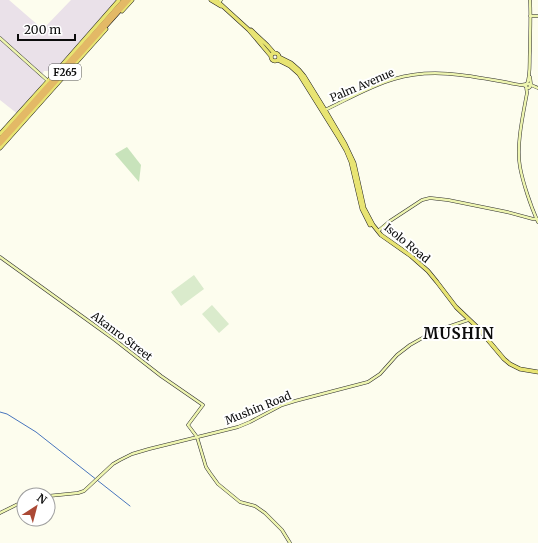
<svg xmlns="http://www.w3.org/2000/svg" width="538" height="543" font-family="Merriweather,serif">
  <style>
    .industrial { fill: #eae1e9 }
    .green { fill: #c8e3bb }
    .pitch { fill: #daebcc }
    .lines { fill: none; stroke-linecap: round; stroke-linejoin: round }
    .stream { stroke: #4875bd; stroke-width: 1 }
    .secondary-casing { stroke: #2e2e2e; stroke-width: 3.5 }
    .primary-casing { stroke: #1d1d1d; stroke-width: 4.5 }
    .highway-casing { stroke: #1d1d1d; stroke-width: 5 }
    .secondary { stroke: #eef5b0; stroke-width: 2.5 }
    .primary { stroke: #e8e473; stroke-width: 3.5 }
    .highway { stroke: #e3b966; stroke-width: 4 }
    .labels { text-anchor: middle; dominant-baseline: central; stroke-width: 4; stroke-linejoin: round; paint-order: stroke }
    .shield { fill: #fff; stroke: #555; stroke-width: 1 }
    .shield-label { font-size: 10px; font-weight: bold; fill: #0c0c0c }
    .street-label { font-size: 11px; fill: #0c0c0c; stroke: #fff }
    .district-label { font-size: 15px; font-weight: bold; letter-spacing: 1px; fill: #0c0c0c; stroke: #fff }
  </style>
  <rect width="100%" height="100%" fill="#fdfdee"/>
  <path class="industrial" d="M0 0H9L39 26H46L71 0H119L72 55 54 71H44L41 77 44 81 19 115 0 100Z"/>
  <path class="green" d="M127 147 141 165 139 182 115 154Z"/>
  <path class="pitch" d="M194 275 204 289 181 306 171 292Z
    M212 305 229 324 219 333 202 314Z"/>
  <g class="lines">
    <path class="stream" d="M0 412 7 414 36 432 130 506"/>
    <defs>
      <path id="secondary" d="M220 1 221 0
        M530 16H538
        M0 38 48 81
        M530 77 531 85 538 88
        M526 86a2 2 0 1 1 4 0a2 2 0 1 1-4 0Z
        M523 85 526 86 527 93C523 115 516 145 520 167 523 183 531 207 538 222
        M325 110C348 99 370 86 394 79 436 66 480 78 521 85L527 84C531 74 529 61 530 50 530 33 531 17 530 0
        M378 231 390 221 422 200 430 198 448 200 507 212 533 219H538
        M0 257 115 340 161 376 203 405 188 425 197 437 206 467 210 473 218 484 240 502 255 506 265 513 282 530 290 543
        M48 496 78 493 84 491 113 464 120 460 132 454 149 449 238 427 250 422 282 405 295 401 368 382 380 374 397 355 410 345 433 332 468 320
        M0 513 24 501"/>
      <path id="primary" d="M211 0 221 6
        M216 0 249 30 271 56
        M122 11 132 0
        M251 30 267 45 274 53
        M271 57a4 4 0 1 1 8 0a4 4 0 1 1-8 0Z
        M279 57 291 63 299 70 304 76 325 110 345 144 354 163 364 208 373 225 381 235 411 256 428 271 437 282 456 307 477 327 504 359 510 364 520 369 538 372
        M278 60 290 66 299 74 339 138 346 150 351 162 362 209 370 225
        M0 134 48 81 119 0
        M0 148 106 29"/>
      <path id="highway" d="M0 139 124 0
        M0 144 129 0"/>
    </defs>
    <use href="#secondary" class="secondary-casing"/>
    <use href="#primary" class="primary-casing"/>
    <use href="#highway" class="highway-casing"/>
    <use href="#secondary" class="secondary"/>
    <use href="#primary" class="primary"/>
    <use href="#highway" class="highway"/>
  </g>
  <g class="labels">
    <rect class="shield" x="49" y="64" width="32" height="16" rx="3"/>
    <g class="shield-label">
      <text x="65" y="72">F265</text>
    </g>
    <g class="street-label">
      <text transform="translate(362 85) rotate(-23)">Palm Avenue</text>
      <text transform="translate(407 243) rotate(39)">Isolo Road</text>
      <text transform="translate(122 336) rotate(37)">Akanro Street</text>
      <text transform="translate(258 408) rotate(-22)">Mushin Road</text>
    </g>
    <g class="district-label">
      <text x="459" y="333">MUSHIN</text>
    </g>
  </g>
  <g transform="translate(36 507) rotate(36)"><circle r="19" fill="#ffffff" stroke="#9e9e9e"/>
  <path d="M0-3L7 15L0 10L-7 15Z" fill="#ab4935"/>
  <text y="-6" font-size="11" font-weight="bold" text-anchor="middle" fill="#0c0c0c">N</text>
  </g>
  <path d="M18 34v6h57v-6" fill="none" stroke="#0c0c0c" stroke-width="2"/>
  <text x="24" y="34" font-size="12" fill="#0c0c0c" stroke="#ffffff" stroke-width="3" paint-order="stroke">200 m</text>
</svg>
